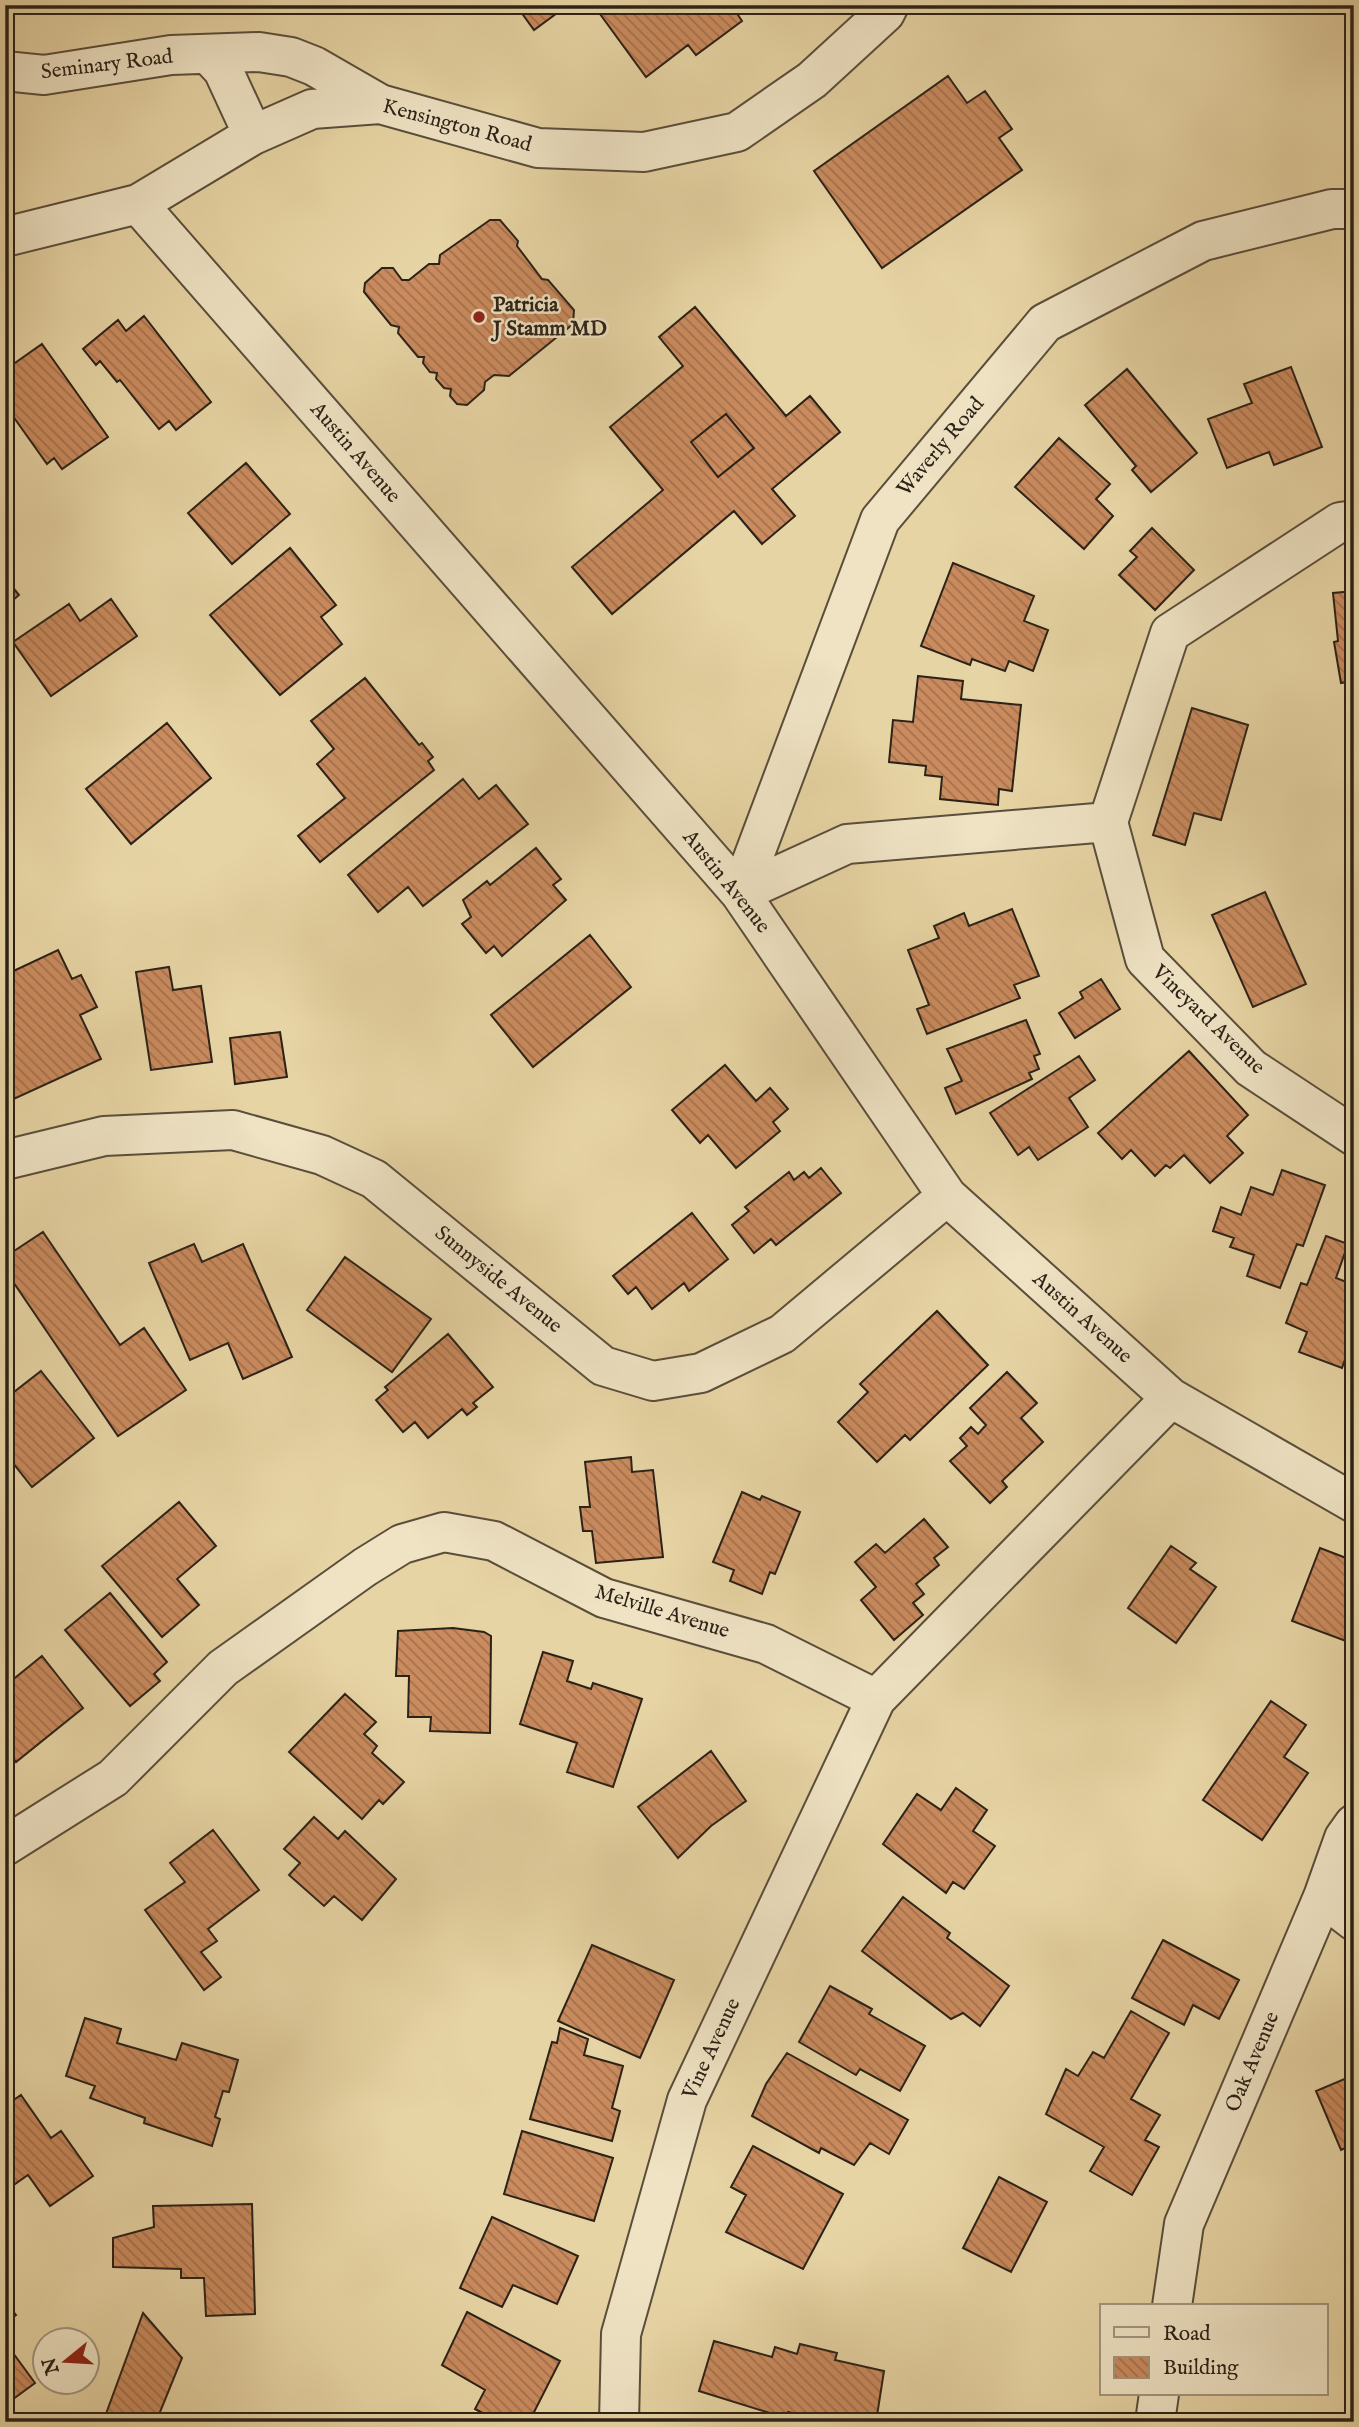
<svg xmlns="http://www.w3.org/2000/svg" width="1359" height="2427" font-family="'IM FELL English',serif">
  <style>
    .building { fill: url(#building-back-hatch); stroke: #2b2218; stroke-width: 2; fill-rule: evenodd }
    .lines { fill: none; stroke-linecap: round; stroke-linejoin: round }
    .minor-casing { stroke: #5a4e3b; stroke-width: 42 }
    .minor { stroke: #efe3c4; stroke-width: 38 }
    .poi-dot { fill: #8f2418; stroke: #efe3c4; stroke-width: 2.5 }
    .labels { text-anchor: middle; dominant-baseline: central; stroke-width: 5; stroke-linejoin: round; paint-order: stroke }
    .street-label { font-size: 21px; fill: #2b2218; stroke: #efe3c4 }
    .poi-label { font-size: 21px; font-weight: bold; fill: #2b2218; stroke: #efe3c4; text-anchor: start }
  </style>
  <defs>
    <pattern id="building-back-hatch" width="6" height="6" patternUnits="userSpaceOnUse" patternTransform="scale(1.75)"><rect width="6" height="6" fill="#ca8b5e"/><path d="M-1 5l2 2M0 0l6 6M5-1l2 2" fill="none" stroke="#a4714d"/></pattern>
  </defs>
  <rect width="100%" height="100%" fill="#e7d4a4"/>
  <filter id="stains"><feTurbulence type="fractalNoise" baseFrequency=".00286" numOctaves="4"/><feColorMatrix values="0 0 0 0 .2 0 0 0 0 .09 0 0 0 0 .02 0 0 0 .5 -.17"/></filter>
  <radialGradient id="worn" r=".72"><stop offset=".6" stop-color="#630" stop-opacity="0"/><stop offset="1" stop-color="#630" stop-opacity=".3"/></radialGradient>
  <path class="building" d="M210 5H253V9Z
    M516 5H568L534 30Z
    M612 5H739L734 9 742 21 696 55 688 45 646 77 600 14Z
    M948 76 967 103 985 91 1012 129 999 138 1022 170 882 268 814 171Z
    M490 220H500L518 241 517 246 542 279 548 280 574 310 573 324 509 376 494 375 485 382 484 390 467 405 457 404 450 396 451 389 444 388 436 379 437 373 430 372 423 363 424 357H418L398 333 399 327 391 325 364 292 365 283 382 268H393L402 280H409L429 264H439L440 255Z
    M695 307 786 416 810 396 840 432 772 489 795 516 762 544 734 511 612 614 572 567 663 490 610 427 683 366 659 337ZM726 414 754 448 718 477 691 442Z
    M144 316 211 402 176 430 169 421 159 429 120 380 117 382 100 361 96 365 83 349 118 320 126 331Z
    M42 344 108 437 62 469 54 458 47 464 5 405V370Z
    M1291 367 1322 447 1274 465 1269 452 1227 468 1208 419 1252 403 1244 384Z
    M1127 369 1197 453 1151 492 1132 470 1136 466 1085 405Z
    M726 414 754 448 718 477 691 442Z
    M1059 438 1110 484 1096 499 1113 516 1084 549 1015 487Z
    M246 463 290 514 232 564 188 513Z
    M1152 528 1194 570 1155 610 1119 575 1137 557 1130 551Z
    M290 548 336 605 321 617 342 644 280 695 210 615Z
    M953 563 1034 596 1024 621 1048 630 1033 671 1009 661 1005 671 972 659 970 665 921 646Z
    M5 578 19 595 5 607Z
    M1354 591V681L1341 683 1334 642 1338 641 1333 593Z
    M111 599 137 636 51 696 13 642 69 604 80 621Z
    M918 676 963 681 961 699 1021 705 1012 791 999 789 998 805 940 799 942 777 925 775 926 766 889 762 893 720 913 722Z
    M365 678 419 745 422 743 433 757 428 761 434 770 320 862 298 836 345 798 317 764 334 749 311 721Z
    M1192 708 1248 725 1221 820 1194 813 1185 845 1153 835Z
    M167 723 211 778 131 844 86 789Z
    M463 779 479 799 496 785 528 824 423 906 408 887 378 912 348 875Z
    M536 848 561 879 553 885 566 900 502 956 494 946 486 953 462 924 471 917 463 900 487 881 490 885Z
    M1265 892 1306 984 1253 1007 1212 915Z
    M1012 909 1039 976 1014 985 1020 998 927 1034 917 1009 929 1005 908 950 939 938 934 926 964 913 969 926Z
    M590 935 631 987 533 1067 491 1015Z
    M58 950 72 979 81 975 97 1007 80 1015 101 1059 5 1103V975Z
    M169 967 173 990 201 986 212 1062 151 1070 136 972Z
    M1101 979 1120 1009 1075 1038 1059 1013 1083 998 1080 992Z
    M1026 1020 1040 1054 1034 1056 1039 1069 1029 1073 1032 1079 956 1114 945 1088 962 1081 947 1049Z
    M280 1032 287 1077 235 1084 230 1038Z
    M1189 1051 1248 1115 1227 1136 1243 1153 1210 1183 1184 1155 1170 1168 1166 1165 1155 1176 1131 1150 1122 1159 1098 1133Z
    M1079 1056 1095 1080 1069 1098 1088 1127 1038 1160 1029 1147 1018 1155 990 1113Z
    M725 1065 756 1101 770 1088 788 1109 773 1122 780 1131 736 1168 708 1135 700 1143 672 1110Z
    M821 1168 841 1193 776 1245 771 1239 754 1253 732 1225 749 1211 745 1207 789 1172 794 1180 804 1172 809 1178Z
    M1282 1170 1325 1185 1303 1246 1297 1244 1280 1288 1247 1276 1254 1255 1230 1247 1234 1238 1213 1231 1221 1207 1241 1215 1251 1187 1273 1195Z
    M692 1213 728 1259 689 1291 684 1283 652 1309 636 1287 628 1294 613 1276Z
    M43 1232 120 1345 144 1328 186 1390 118 1436 5 1270V1257Z
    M1326 1236 1348 1244 1336 1278 1354 1285V1353L1348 1351 1342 1368 1299 1352 1307 1332 1286 1323 1301 1283 1307 1285Z
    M194 1244 202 1262 243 1244 292 1357 243 1379 228 1343 190 1360 149 1263Z
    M345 1257 431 1319 392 1372 307 1310Z
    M937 1311 988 1365 910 1440 905 1435 877 1462 838 1422 868 1392 860 1384Z
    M448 1334 493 1387 473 1403 477 1407 467 1415 462 1409 428 1438 415 1422 403 1432 376 1400 388 1390 385 1387Z
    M41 1371 94 1438 32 1487 5 1453V1399Z
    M1007 1372 1037 1403 1021 1418 1043 1442 1002 1481 1007 1487 990 1503 950 1461 967 1446 960 1438 971 1427 978 1434 986 1425 970 1408Z
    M631 1457 632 1472 653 1470 663 1557 596 1563 592 1531H583L580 1507H590L585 1462Z
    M742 1492 760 1500 762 1496 800 1512 775 1574 770 1572 762 1594 730 1581 734 1570 713 1562Z
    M179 1502 216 1546 177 1579 199 1605 162 1637 102 1566Z
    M924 1519 948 1547 934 1558 939 1565 916 1584 924 1594 913 1603 923 1615 894 1640 861 1600 876 1587 855 1562 876 1544 885 1553Z
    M1171 1546 1196 1563 1190 1569 1216 1587 1176 1643 1128 1608Z
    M1320 1548 1354 1561V1644L1292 1621Z
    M110 1593 167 1662 154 1674 160 1681 130 1706 65 1630Z
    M453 1628 484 1632 491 1636 490 1733 430 1731 431 1717H408L409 1676H396L398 1631Z
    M543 1652 573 1661 567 1681 591 1689 593 1683 642 1699 613 1787 567 1772 577 1743 520 1724Z
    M42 1656 83 1708 16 1762 5 1748V1686Z
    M345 1694 376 1722 364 1734 377 1746 372 1753 404 1782 383 1804 379 1800 362 1819 289 1752Z
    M1271 1701 1306 1725 1284 1757 1308 1773 1262 1840 1203 1800Z
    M711 1751 746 1801 711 1826 678 1858 638 1807Z
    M5 1785 12 1795 5 1800Z
    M956 1788 987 1810 973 1831 995 1846 964 1889 953 1882 946 1893 883 1844 917 1794 941 1810Z
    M314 1817 338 1839 345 1831 396 1879 362 1920 334 1896 324 1906 289 1875 300 1863 284 1849Z
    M213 1830 259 1890 208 1929 217 1941 201 1952 221 1977 204 1990 145 1910 185 1882 170 1863Z
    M903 1897 950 1933 947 1938 1009 1986 980 2026 963 2013 951 2019 862 1951Z
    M1163 1940 1239 1980 1219 2019 1193 2005 1184 2025 1132 1998Z
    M592 1945 674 1980 640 2058 558 2021Z
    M830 1986 872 2009 869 2014 925 2046 900 2091 860 2069 856 2075 799 2042Z
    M1131 2011 1169 2033 1131 2099 1160 2115 1145 2140 1159 2147 1132 2195 1090 2171 1104 2147 1046 2114 1066 2069 1078 2076 1093 2052 1104 2058Z
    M85 2018 121 2029 117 2043 176 2060 182 2043 238 2060 229 2092 223 2091 215 2117 220 2119 212 2146 144 2123 145 2118 90 2098 95 2086 66 2076Z
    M560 2028 588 2039 584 2055 623 2066 612 2108 620 2111 612 2141 530 2119 552 2042 557 2043Z
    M787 2053 908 2120 889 2154 870 2143 854 2165 821 2148 819 2153 752 2116 766 2084Z
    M1354 2075V2144L1341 2150 1316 2091Z
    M21 2095 51 2138 61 2131 93 2176 50 2206 28 2175 5 2191V2106Z
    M522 2131 613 2158 594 2221 504 2194Z
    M753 2146 843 2194 803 2269 726 2232 746 2195 731 2187Z
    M999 2177 1047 2202 1011 2272 963 2248Z
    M252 2204 255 2314 206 2316 204 2278H181V2269L113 2267V2238L154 2227 153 2206Z
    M492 2217 578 2256 557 2304 513 2285 502 2307 460 2288Z
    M5 2301 16 2315 5 2323Z
    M467 2312 560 2361 529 2422H499L475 2409 485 2390 442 2365Z
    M143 2313 182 2358 156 2422H103Z
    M714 2341 772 2357 775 2347 797 2354 800 2344 837 2353 835 2360 884 2371 876 2422H828L788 2412 786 2418 699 2391Z
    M5 2342 35 2383 5 2405Z"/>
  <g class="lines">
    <defs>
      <path id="minor" d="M208 54 223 70 253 135
        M5 71 44 75 171 55 259 52 291 57 314 66 380 104
        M138 204 740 893 947 1196 1171 1398 1354 1503
        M5 237 138 204 253 135 312 109 380 104 538 148 644 152 737 132 812 80 885 13 889 5
        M1108 822 1170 633 1340 522 1354 520
        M740 893 880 520 1045 323 1203 241 1332 209H1354
        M740 893 847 844 1108 822 1145 959 1251 1068 1354 1136
        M5 1160 104 1136 233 1130 322 1155 374 1179 603 1366 653 1381 701 1373 782 1334 947 1196
        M5 1846 113 1778 223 1668 365 1567 402 1544 444 1532 494 1541 604 1598 766 1644 876 1699
        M1323 1897 1354 1921
        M1172 2306 1184 2224 1323 1897 1344 1838 1354 1824
        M619 2422 621 2334 687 2100 876 1699 1171 1398
        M1155 2422 1159 2394"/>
    </defs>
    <use href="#minor" class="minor-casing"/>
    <use href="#minor" class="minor"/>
  </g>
  <circle class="poi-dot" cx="479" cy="317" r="7"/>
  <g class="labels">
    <g class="street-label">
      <text transform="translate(107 65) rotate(-7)">Seminary Road</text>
      <text transform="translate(457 126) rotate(15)">Kensington Road</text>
      <text transform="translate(941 447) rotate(-50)">Waverly Road</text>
      <text transform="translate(355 453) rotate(49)">Austin Avenue</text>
      <text transform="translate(726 882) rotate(51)">Austin Avenue</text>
      <text transform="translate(1208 1020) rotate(44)">Vineyard Avenue</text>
      <text transform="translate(498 1280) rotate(39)">Sunnyside Avenue</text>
      <text transform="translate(1082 1318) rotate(42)">Austin Avenue</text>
      <text transform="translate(662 1612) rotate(17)">Melville Avenue</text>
      <text transform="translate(712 2049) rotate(-65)">Vine Avenue</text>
      <text transform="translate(1253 2062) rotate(-67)">Oak Avenue</text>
    </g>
    <g class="poi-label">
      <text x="493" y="305">Patricia<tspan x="493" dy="24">J Stamm MD</tspan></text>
    </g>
  </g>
  <rect width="1359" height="2427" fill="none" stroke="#e7d4a4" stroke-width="28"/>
  <rect x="7" y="7" width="1345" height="2413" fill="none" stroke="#2b2218" stroke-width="3.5"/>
  <rect x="14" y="14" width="1331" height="2399" fill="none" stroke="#2b2218" stroke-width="2"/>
  <rect x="1100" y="2304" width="228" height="91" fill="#efe3c4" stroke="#a1967f" stroke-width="2"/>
  <rect x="1114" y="2327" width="35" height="10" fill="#efe3c4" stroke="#a1967f" stroke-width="2"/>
  <text x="1163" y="2340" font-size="21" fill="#2b2218">Road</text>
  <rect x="1114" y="2357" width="35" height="21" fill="url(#building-back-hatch)" stroke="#a1967f" stroke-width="2"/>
  <text x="1163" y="2374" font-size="21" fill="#2b2218">Building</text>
  <g transform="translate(66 2361) rotate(252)"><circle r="33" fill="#efe3c4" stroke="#a1967f" stroke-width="2"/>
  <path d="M0-5L12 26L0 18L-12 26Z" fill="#8f2418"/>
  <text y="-10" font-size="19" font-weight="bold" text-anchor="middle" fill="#2b2218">N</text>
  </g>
  <rect width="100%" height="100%" filter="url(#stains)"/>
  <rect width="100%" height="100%" fill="url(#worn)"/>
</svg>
